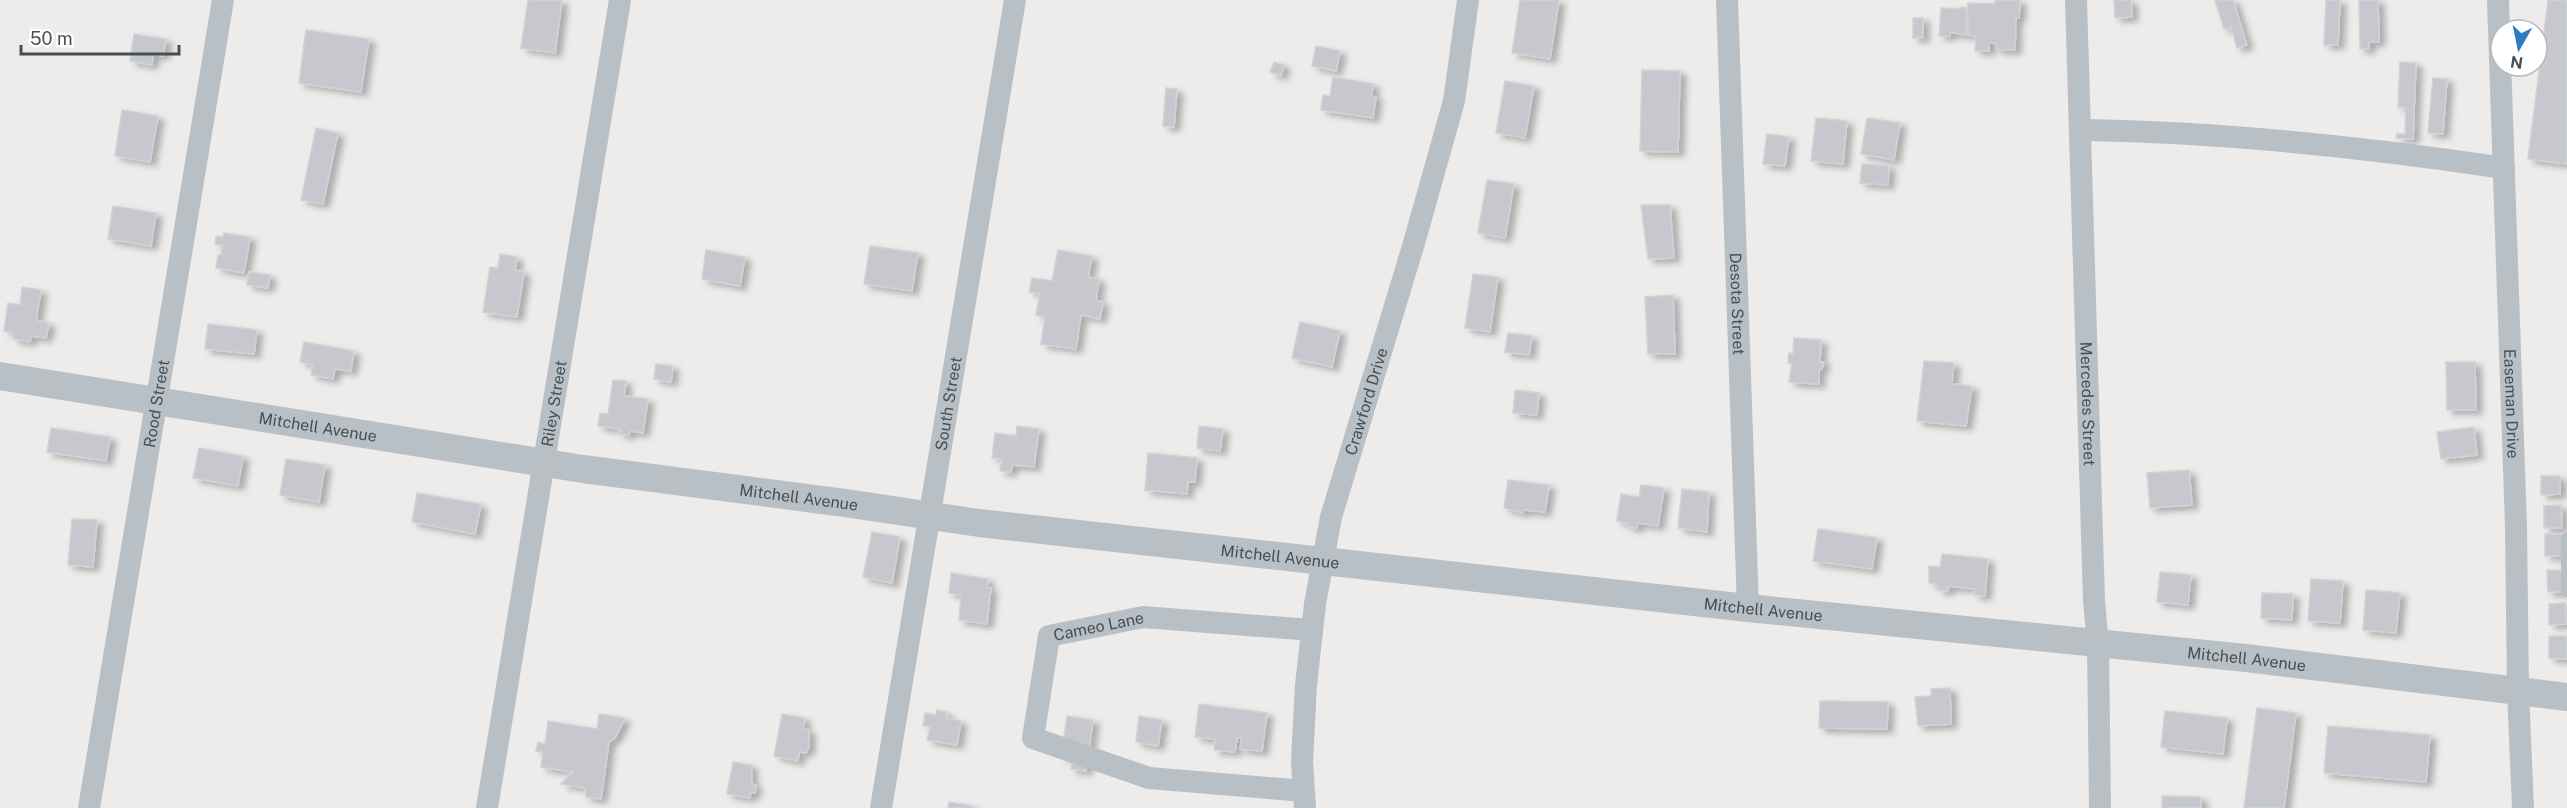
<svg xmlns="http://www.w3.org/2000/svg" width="2567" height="808" font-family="'Public Sans',sans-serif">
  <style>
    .building { fill: #c6c8ce; stroke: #d0d2d6; stroke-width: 1.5; filter: url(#shadow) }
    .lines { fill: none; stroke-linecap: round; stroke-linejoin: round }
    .service { stroke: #b8c0c6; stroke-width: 12 }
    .minor { stroke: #b8c0c6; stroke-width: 22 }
    .tertiary { stroke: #b8c0c6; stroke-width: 28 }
    .labels { text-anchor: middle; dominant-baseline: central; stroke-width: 4.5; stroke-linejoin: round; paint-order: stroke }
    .street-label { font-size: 16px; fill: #464f56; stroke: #fff }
  </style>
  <defs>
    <filter id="shadow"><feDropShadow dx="6" dy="4" stdDeviation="3" flood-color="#0004"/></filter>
  </defs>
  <rect width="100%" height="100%" fill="#eeebeb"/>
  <path class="building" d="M528 0H562L555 53 521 48Z
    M1520 0H1559L1550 59 1512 53Z
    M1995 0H2020L2019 18H2016L2015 50H1997L1995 43H1989V51H1975L1976 36 1968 35V19H1966L1968 3 1995 4Z
    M2114 0H2131L2132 17 2115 18Z
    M2215 0H2233L2247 45 2237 48 2231 27 2224 29Z
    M2326 0H2340L2338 45H2324Z
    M2359 0H2378L2379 42H2369V49H2360Z
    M2548 0H2567V164L2528 159Z
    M1960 7 1966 8 1967 35 1950 32V36H1939L1941 8 1960 9Z
    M1913 18H1923V38H1913Z
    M306 30 369 39 361 92 299 83Z
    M134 34 166 39 163 56 153 54 152 65 130 61Z
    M1316 46 1340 51 1336 71 1312 66Z
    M1274 62 1284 65 1281 76 1270 72Z
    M2400 62 2416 63 2413 139 2396 138 2397 134H2405L2406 107H2398Z
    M1642 70 1680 71 1678 152 1640 151Z
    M1333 77 1374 84 1371 96 1376 97 1373 118 1321 110 1323 95 1330 96Z
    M2433 78 2447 79 2443 134 2428 133Z
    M1505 81 1534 86 1525 138 1496 133Z
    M1166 88 1177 89 1174 127 1163 126Z
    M122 110 158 116 150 162 115 156Z
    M1816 118 1847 121 1843 164 1811 161Z
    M1867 118 1900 123 1894 160 1861 154Z
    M316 128 338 133 323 204 301 200Z
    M1767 134 1789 137 1785 166 1763 164Z
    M1862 164 1889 166 1888 185 1860 183Z
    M1487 180 1514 184 1505 238 1478 233Z
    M1641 205H1670L1674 258 1648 259Z
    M113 206 156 213 151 246 108 239Z
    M224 233 250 237 244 273 216 268 218 255H221L223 245 215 244 216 236 223 237Z
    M870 246 918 253 912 291 864 284Z
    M706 250 745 257 740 286 702 279Z
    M1058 250 1092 256 1088 277 1099 279 1096 301 1103 302 1100 319 1081 315 1076 349 1041 344 1045 317 1036 315 1040 293 1029 292 1032 278 1052 281Z
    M500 254 517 257 515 270 524 272 517 317 483 312 490 267 498 268Z
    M249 272 270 275 268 288 247 285Z
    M1473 274 1498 277 1490 332 1465 328Z
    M22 287 41 290 36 320 49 323 46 338 31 336 30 342 13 339 14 333 4 331 8 303 20 305Z
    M1673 295 1675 354H1648L1645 297Z
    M1300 322 1340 331 1332 367 1292 358Z
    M208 324 257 330 254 354 205 349Z
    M1508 333 1532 336 1529 355 1505 352Z
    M1794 338 1821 340 1820 362H1824L1822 369 1819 370V384L1789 382 1792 363H1788L1789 353 1793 354Z
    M304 342 354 351 351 371 335 369 333 379 311 375 313 365 300 362Z
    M1924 361 1954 363 1952 384 1972 386 1966 426 1917 421Z
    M2446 362H2475L2476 410H2447Z
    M656 364 673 366 671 382 654 379Z
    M613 380 626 381 624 396 648 399 643 433 630 431 629 435 619 434 620 429 598 426 600 413 608 414Z
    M1515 390 1539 393 1537 415 1513 413Z
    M1017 426 1039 429 1034 467 1012 465 1011 472 1000 471 1002 459 992 458 995 433 1016 436Z
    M1199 426 1223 429 1220 451 1197 448Z
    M2474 427 2477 455 2441 459 2437 432Z
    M51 428 110 437 106 461 47 452Z
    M199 448 243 456 238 486 193 478Z
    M1148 453 1197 458 1195 482H1188L1187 494 1145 490Z
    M286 459 325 465 319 502 280 495Z
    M2189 470 2192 505 2150 508 2147 473Z
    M2541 476H2560V494L2541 495Z
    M1508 480 1549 485 1545 512 1524 510 1523 513 1504 508Z
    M1641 485 1664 488 1658 526 1638 523 1637 528 1627 526 1628 523 1617 521 1621 494 1639 497Z
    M1682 489 1709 492 1707 532 1678 528Z
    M417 493 481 504 475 534 412 522Z
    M2561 505 2562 528H2544V506Z
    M72 519 97 520 93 567 68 565Z
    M1818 529 1877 538 1872 569 1813 561Z
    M872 532 900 537 892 583 863 577Z
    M2545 534H2562V556H2545Z
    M1942 554 1988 559 1985 596 1974 595 1975 589 1949 586 1948 591 1938 590V584L1929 583V566L1940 567Z
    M2547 570H2564L2565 592H2548Z
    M2160 572 2191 575 2188 605 2157 602Z
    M951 573 988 579 987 587 991 588 987 624 959 620 961 595 949 593Z
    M2311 579 2343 581 2340 623 2308 621Z
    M2366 590 2400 593 2396 633 2363 630Z
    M2262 593 2293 594 2292 620 2261 618Z
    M2565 603 2566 624 2549 625V604Z
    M2549 636H2567V659L2549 658Z
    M1950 688 1951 724 1918 726 1915 697 1931 696V689Z
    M1820 701 1888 702 1887 729 1819 728Z
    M1199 704 1267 713 1262 751 1240 749 1242 738H1237L1235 752 1214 750 1215 739 1195 737Z
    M2257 708 2296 713 2284 808H2244Z
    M937 710 947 712 946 718 961 721 957 745 927 740 930 727 923 726 925 713 936 715Z
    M2165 711 2227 718 2223 754 2161 747Z
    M599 714 625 718 615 738 609 742 601 799 586 797 585 788 561 784 573 772 541 767 543 752 536 751 538 742 545 744 548 721 597 729Z
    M782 714 805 718 803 729 809 730V747L806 753 799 752 798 761 774 756Z
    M1067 716 1093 720 1086 771 1071 769 1072 759 1061 757Z
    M1139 716 1162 720 1158 746 1136 742Z
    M2328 726 2430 735 2426 782 2324 773Z
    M733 762 751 765 752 784 756 785 755 793 751 792 750 798 727 794Z
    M2162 796 2201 797V808H2162Z
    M949 802 973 806V808H948Z"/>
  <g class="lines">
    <path class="service" d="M2567 538V591"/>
    <g class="minor">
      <path id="s1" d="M1727 0 1748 608"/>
      <path id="s2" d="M2076 0 2094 601 2098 644 2100 808"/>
      <path id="s3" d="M2498 0 2516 527 2518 691 2523 808"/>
      <path d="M2081 130C2222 132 2364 147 2504 168"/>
      <path id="s4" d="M1304 791 1149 778 1033 738 1049 636 1143 617 1312 630"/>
      <path id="s5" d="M89 808 223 0"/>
      <path id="s6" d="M487 808 620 0"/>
      <path id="s7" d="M881 808 1015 0"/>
      <path id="s8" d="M1305 808 1302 761 1306 685 1315 604 1331 517 1414 243 1454 101 1468 0"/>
    </g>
    <path class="tertiary" id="s9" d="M0 376 583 469 845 503 979 523 1748 608 2246 658 2567 697"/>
  </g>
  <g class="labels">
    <g class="street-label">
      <text stroke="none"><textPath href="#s1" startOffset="304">Desota Street</textPath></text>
      <text stroke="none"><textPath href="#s8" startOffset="414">Crawford Drive</textPath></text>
      <text stroke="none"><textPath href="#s5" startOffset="410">Rood Street</textPath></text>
      <text stroke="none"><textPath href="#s6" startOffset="410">Riley Street</textPath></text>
      <text stroke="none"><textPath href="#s7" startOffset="410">South Street</textPath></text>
      <text stroke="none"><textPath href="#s2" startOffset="404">Mercedes Street</textPath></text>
      <text stroke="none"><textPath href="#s3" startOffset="404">Easeman Drive</textPath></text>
      <text stroke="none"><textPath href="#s9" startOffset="322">Mitchell Avenue</textPath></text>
      <text stroke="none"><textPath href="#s9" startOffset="808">Mitchell Avenue</textPath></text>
      <text stroke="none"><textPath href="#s9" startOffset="1293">Mitchell Avenue</textPath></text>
      <text stroke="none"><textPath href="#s9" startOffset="1779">Mitchell Avenue</textPath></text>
      <text stroke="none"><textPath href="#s4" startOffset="432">Cameo Lane</textPath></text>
      <text stroke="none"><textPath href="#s9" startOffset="2265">Mitchell Avenue</textPath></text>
    </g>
  </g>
  <g transform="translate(2519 48) rotate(189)"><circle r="28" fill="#ffffff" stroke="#b5b9bb" stroke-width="1.5"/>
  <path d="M0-4.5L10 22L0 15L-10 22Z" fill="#2e7ac5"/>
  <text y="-9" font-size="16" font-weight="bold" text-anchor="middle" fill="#464f56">N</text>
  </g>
  <path d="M21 45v9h158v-9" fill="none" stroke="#464f56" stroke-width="3"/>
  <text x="30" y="45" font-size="18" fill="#464f56" stroke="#ffffff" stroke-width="4.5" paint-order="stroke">50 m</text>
</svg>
